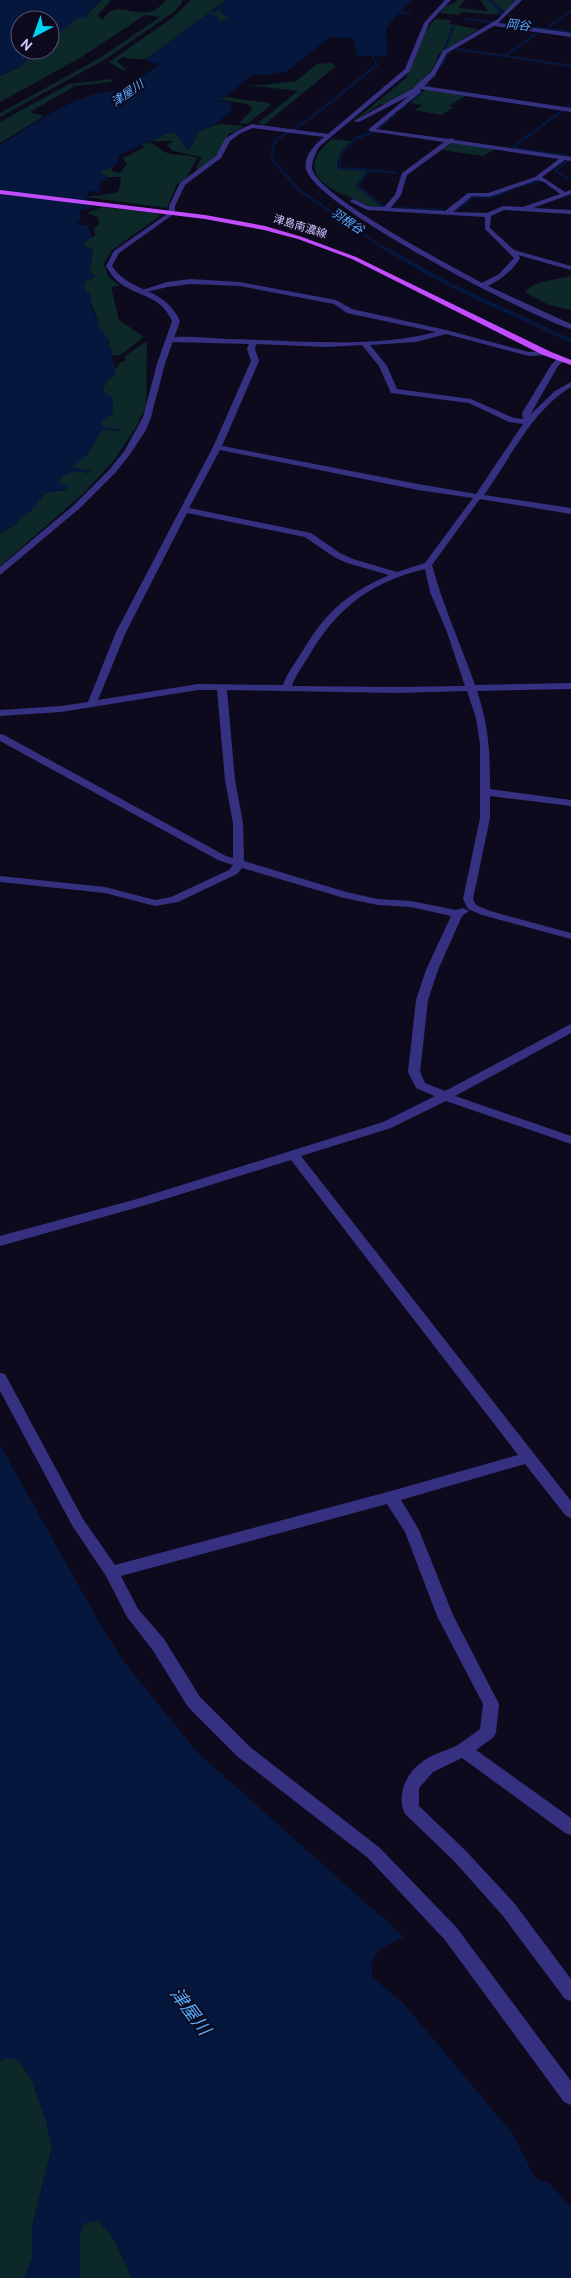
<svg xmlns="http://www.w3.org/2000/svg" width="571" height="2278" font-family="Overpass,'Noto Sans JP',sans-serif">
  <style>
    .green { fill: #0c2828 }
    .water { fill: #05173c }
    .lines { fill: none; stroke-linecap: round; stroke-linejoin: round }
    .stream-far1 { stroke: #05173c; stroke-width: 2.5 }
    .stream { stroke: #05173c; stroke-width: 4 }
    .minor { fill: #363081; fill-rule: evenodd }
    .tertiary { fill: #363081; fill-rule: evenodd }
    .primary { fill: #c14dff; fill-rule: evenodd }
    .labels { text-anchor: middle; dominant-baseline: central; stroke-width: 4; stroke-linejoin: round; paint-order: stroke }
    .far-street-label { font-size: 11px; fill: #cec6ff; stroke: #0e0a1e }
    .far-water-label { font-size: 12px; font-style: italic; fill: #54acff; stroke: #0e0a1e }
    .near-water-label { font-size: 18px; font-style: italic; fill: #54acff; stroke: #0e0a1e }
  </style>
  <rect width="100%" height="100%" fill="#0e0a1e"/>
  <path class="green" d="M102 0H111L97 16 103 20C112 0 132 15 150 12 157 10 161 5 166 0H182V3L175 11 104 60 0 117V113L98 59 160 17 145 15 80 58 0 102V76L20 67 37 50H50V40L77 18H85L93 8Z
    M191 0H227L211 11 224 10 221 13 229 16 220 23 209 13 146 59H130L123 57 117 61 126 70 124 71 109 62 172 18Z
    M459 0H465L458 8 488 11 480 0H518L506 13 501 15 461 12 458 15 440 13 445 7Z
    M436 19 451 20 449 24 478 29 438 55C431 81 408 91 386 104H381L350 124 405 79C419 61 418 33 436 19Z
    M331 63 336 66 264 125 258 123 298 91 247 85H263L296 81 317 64Z
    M113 79 111 82 75 86 30 112 44 116 0 143V122L69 84Z
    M426 89 468 95 448 106 454 107 441 115 414 110 423 105 410 103Z
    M225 97 269 103 271 105 247 124 239 123 253 109 248 104 220 100Z
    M220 124 245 126 229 134 215 157 198 170 196 169 202 157 173 151 167 145 173 141H152L162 135 174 132 178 135 186 148 190 149 199 131Z
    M332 139 352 141C342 150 336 155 338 169L367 171 356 186 382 207C363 206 361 202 345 195 313 183 302 163 332 139Z
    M148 143C156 143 158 149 165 152 175 157 187 153 197 158L186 179 177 184 167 208 85 197 116 193 119 190 121 177H107L99 172 113 167 111 171 120 173 127 164 123 158 145 147 141 145Z
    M452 143 496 149 483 156 442 150Z
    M102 207 156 213 160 216 112 250 104 264 108 276 120 286 111 287 119 320 144 337 120 355H112L108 346 110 341 96 326 99 321 83 285 87 280 95 278C89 271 87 264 93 254L91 249 84 246 86 240 95 236 94 228 99 224 98 217 87 213Z
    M571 276V310L549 305 525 292C530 282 559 279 571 276Z
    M147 341 146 406 136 427 115 459 84 493 0 566V534L18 523V520L31 510 46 493 65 490 58 482C65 470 76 471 89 473L90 471 72 467 102 430 123 431 104 427 101 422 111 415 110 397 102 391 107 381 114 376 115 369 121 362H125V356Z
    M6 2058H14L22 2065 32 2081 47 2124 52 2148 32 2226V2258L24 2278H0V2061Z
    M92 2220 98 2221 113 2237 132 2278H80V2233L85 2222Z"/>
  <path class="water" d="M0 0H102L93 7 85 18H77L50 40V20H20V50H37L20 67 0 76Z
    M227 0H412L400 11 412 13 410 15 398 14C378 35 389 34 387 56H355L357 51 353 38H329L287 71 268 75 254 74 219 101 231 103 232 110 215 125 199 131 190 149 186 148 178 135 171 132 119 155 118 164 100 172 108 179 99 183 101 188 98 193 89 190 85 202 94 207 79 211 81 219 76 224 88 226 92 237 86 240 84 246 93 250 90 271 96 277 87 280 83 285 90 295 93 312 99 321 97 326 110 341 108 346 113 351C110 360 118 368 114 376L107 381 102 391 113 398V413L101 422 104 427 123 430H102L87 455 72 467 91 471 89 473C76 471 64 470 58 483L68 486 67 489 46 493 31 510 18 520V523L0 533V145C33 125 84 87 122 91L160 64 148 62 146 59 209 13 219 17 220 23 228 17 220 13 223 10H217L215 13 211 12Z
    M0 1445 104 1631 125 1663 197 1752 404 1937C384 1948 367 1951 373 1978L403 2003 513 2134 534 2176 539 2181 548 2182 571 2207V2278H132L113 2237 98 2221 85 2223 80 2233V2278H24L32 2258V2226L52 2148 47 2124 32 2081 22 2065 14 2059 6 2058 0 2061Z"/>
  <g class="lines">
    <path class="stream-far1" d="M489 0 503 12 497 14
      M465 19 571 32
      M550 26 571 11
      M540 31 505 56 571 66
      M445 49 453 27
      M456 49 505 56
      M370 50 377 65 312 117 276 140 272 151 273 161 299 190 388 251
      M448 53 450 52
      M441 67 445 59
      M434 77 435 75
      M427 83 428 86
      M413 99 421 93
      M568 106 571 104
      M402 108 405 106
      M563 110 512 148 571 157
      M377 129 395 114
      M355 139 373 132
      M354 140 341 154 339 168 369 170 358 186 383 207
      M568 161 555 170 568 179
      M369 170 397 173
      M520 186 540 181
      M490 198 512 189
      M395 208 443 210
      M454 210H457L473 196 483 197"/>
    <path class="stream" d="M386 249 448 284 571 341"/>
    <path class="minor" d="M445 0H451L429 23 410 71 320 146C316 152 312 160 312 168 315 195 455 268 482 283L499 274 514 258 485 229V217L367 210 351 202 350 201 353 199 368 206 384 207 395 195 402 173 444 142 369 131V129L409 96 359 122 354 121 412 89 431 72 443 51 498 19 516 0H522L498 23 571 33V37L494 26 447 53 435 75 424 86 571 108V112L420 89 421 92 376 129 449 139 452 138 455 140 571 157V161L565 160 542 177 565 192 571 190V194L533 208 571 210V214L504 210 491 216 490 228 514 250 571 266V270L518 255 520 258C512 271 502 279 488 286L571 324V329C529 316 315 206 306 169 303 157 315 144 324 137L253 128 241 133 230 141 221 158 185 185 175 206V213L172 215 169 213V206L180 183 216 156 225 139 237 131 252 124 328 134 405 69 424 23ZM451 143 559 159 535 177 488 193H468L445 211 391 208 401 195 407 175ZM537 180 544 182 560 194 523 207 503 206 487 213 453 212 472 196 489 197Z
      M191 279 240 282 336 300 352 309 446 330 529 352 546 351 550 353 546 355 529 356 446 334 416 342 370 345 387 366 397 389 471 399 514 418 523 419 522 413 551 365 559 357 566 359 558 366 530 415 555 391 571 382V387C530 412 511 458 484 495L571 508V514L480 499 432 565C443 606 461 645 475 685L571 683V689L477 691C489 727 490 752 490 789L571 800V806L490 796V818L473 899 476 905 490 911 571 933V939L482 915 468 909 463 899 480 818V744L476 718 467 691 397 693 227 690 235 780 243 823 244 861 346 892 378 899 411 901 456 910 463 908 469 911 462 916 438 970 428 1000 420 1072 425 1083 445 1091 571 1024V1033L455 1096 571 1136V1144L446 1101 391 1128 301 1156 571 1501V1518L566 1516 525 1464 401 1500 419 1530 453 1615 499 1704 496 1732 494 1737 476 1750 571 1818V1835L565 1833 462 1758 433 1772 419 1788V1806L466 1851 515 1904 571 1979V2001L565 1999 503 1916 454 1861 405 1814C396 1796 406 1773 422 1762 432 1754 446 1751 458 1745 465 1740 473 1734 480 1729L483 1704 437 1616 405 1532 387 1504 121 1576 138 1609 164 1639 200 1697 250 1747 380 1848 457 1928 571 2081V2105L564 2102 445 1940 368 1858 238 1757 188 1707 152 1649 127 1617 106 1576 73 1527 0 1391V1373L5 1374 83 1519 115 1565 391 1491 518 1455 291 1160 146 1205 0 1246V1236L137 1199 383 1122 435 1096 416 1088 408 1072 416 1000 426 970 451 916 411 907 378 905 344 898 242 868 237 874 178 902 155 906 105 893 0 882V876L105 887 155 900 171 897 229 870 233 865 218 860 0 741V734L4 735 226 856 233 858V823L225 780 217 690H198L61 712 0 716V710L61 706 88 702 116 632 213 447 251 361 247 349 249 344 170 342 166 340 167 338C187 335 209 338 228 339 295 340 372 349 436 332L347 313 334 304 240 286 191 284 167 287 143 293 139 291 167 282ZM256 344 327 347 362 345 379 366 391 393 469 403 509 422 523 424 476 494 418 484 222 446 259 361 255 349ZM220 450 418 490 473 498 425 563 397 572 353 559 340 553 311 533 189 508ZM187 513 305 537 334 557 347 563 389 575C344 595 325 613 300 655 294 665 286 675 283 685L198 684 98 700 126 632ZM425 569 430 592 447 632 465 686 397 687 292 686C295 676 302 667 307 659 336 609 368 583 425 569Z"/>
    <path class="tertiary" d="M170 212 175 213 119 253 112 266C133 296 162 284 180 321L165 364 151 417 146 430 131 453 116 472 80 508 0 575V567L74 505 110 469 125 450 143 417 157 364 172 321C160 295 142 298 121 284 114 279 110 273 106 266L114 251Z"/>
    <path class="primary" d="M0 190 205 215 265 226 302 237 356 257 549 351 571 360V365L543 355 352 259 298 239 264 230 205 219 0 194Z"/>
  </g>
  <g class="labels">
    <g class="far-street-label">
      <text transform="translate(300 227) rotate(17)">津島南濃線</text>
    </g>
    <g class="far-water-label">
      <text transform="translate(518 26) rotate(7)">岡谷</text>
      <text transform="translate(128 94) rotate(-35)">津屋川</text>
      <text transform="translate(347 222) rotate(34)">羽根谷</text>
    </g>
    <g class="near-water-label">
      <text transform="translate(189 2012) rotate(53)">津屋川</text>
    </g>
  </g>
  <g transform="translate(35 35) rotate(221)"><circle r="24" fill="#0e0a1e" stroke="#5b5578"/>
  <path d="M0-4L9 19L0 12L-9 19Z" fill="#00d3f1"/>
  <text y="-8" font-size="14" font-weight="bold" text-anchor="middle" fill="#cec6ff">N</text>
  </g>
</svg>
